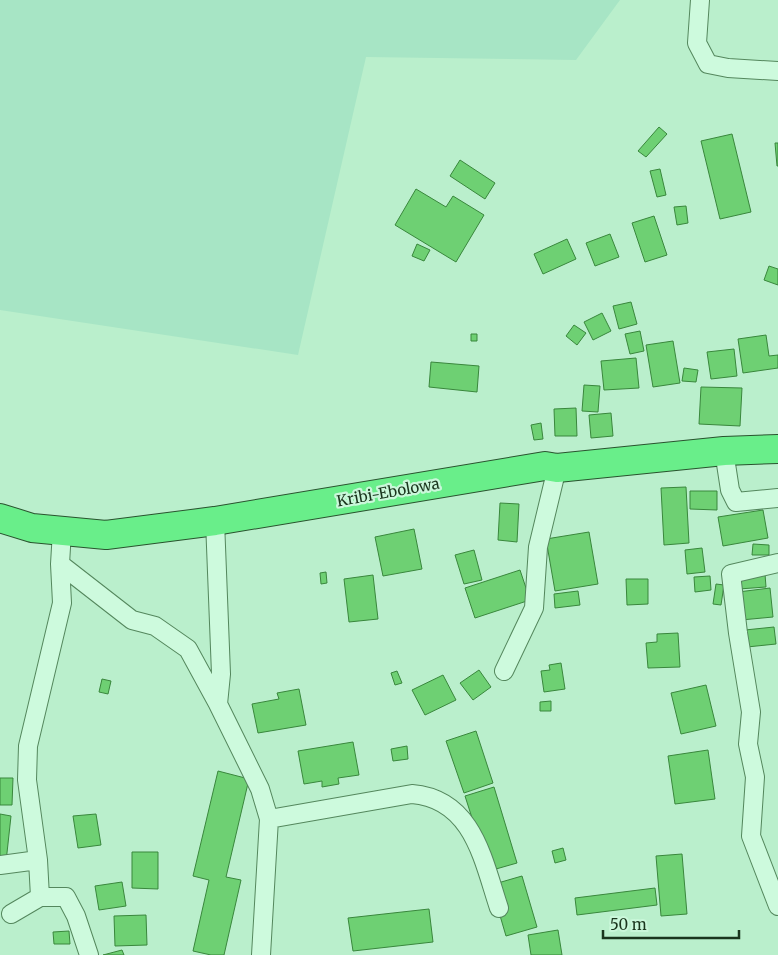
<svg xmlns="http://www.w3.org/2000/svg" width="778" height="955" font-family="Merriweather,serif">
  <style>
    .farmland { fill: #a7e5c5 }
    .building { fill: #6ed073; stroke: #39873c }
    .lines { fill: none; stroke-linecap: round; stroke-linejoin: round }
    .minor-casing { stroke: #54875d; stroke-width: 20 }
    .trunk-casing { stroke: #29532e; stroke-width: 30 }
    .minor { stroke: #cdfadd; stroke-width: 18 }
    .trunk { stroke: #69ee8a; stroke-width: 28 }
    .labels { text-anchor: middle; dominant-baseline: central; stroke-width: 4.5; stroke-linejoin: round; paint-order: stroke }
    .street-label { font-size: 15px; fill: #1a351d; stroke: #caf7da }
  </style>
  <rect width="100%" height="100%" fill="#baefcc"/>
  <path class="farmland" d="M0 0H620L576 60 366 57 298 355 0 310Z"/>
  <path class="building" d="M659 127 667 134 646 157 638 151Z
    M732 134 751 212 720 219 701 141Z
    M775 143H778V166H777Z
    M460 160 495 183 485 199 450 176Z
    M660 169 666 195 657 197 650 171Z
    M416 189 446 207 453 196 484 215 456 262 395 225Z
    M686 206 688 223 677 225 674 207Z
    M654 216 667 255 645 262 632 223Z
    M610 234 619 257 595 266 586 243Z
    M567 239 576 259 543 274 534 254Z
    M417 244 430 250 424 261 412 256Z
    M769 266 778 269V285L764 280Z
    M631 302 637 324 619 329 613 306Z
    M602 313 611 331 593 340 584 322Z
    M574 325 586 333 577 345 566 336Z
    M640 331 644 351 630 354 625 334Z
    M471 334H477V341H471Z
    M766 335 769 356 778 355V368L743 373 738 339Z
    M673 341 680 383 653 387 646 345Z
    M734 349 737 376 711 379 707 352Z
    M636 358 639 388 604 390 601 361Z
    M431 362 479 366 477 392 429 387Z
    M684 368 698 370 696 382 682 381Z
    M584 385 600 386 598 412 582 411Z
    M701 387 742 388 740 426 699 424Z
    M576 408 577 436H555L554 409Z
    M611 413 613 436 591 438 589 415Z
    M541 423 543 439 534 440 531 425Z
    M686 487 689 543 664 545 661 488Z
    M690 491H717V510L690 509Z
    M500 503 519 504 517 542 498 540Z
    M763 510 768 538 723 546 718 517Z
    M414 529 422 569 383 576 375 537Z
    M589 532 598 584 555 591 546 539Z
    M753 544 769 545V555H752Z
    M702 548 705 572 687 574 685 550Z
    M474 550 482 580 464 584 455 555Z
    M520 570 530 600 475 618 465 588Z
    M326 572 327 583 321 584 320 573Z
    M765 574 766 587 739 589 738 576Z
    M373 575 378 619 349 622 344 579Z
    M710 576 711 590 695 592 694 577Z
    M626 579H648V604L627 605Z
    M716 584 724 585 721 605 713 604Z
    M770 588 773 617 741 620 738 592Z
    M578 591 580 605 555 608 554 594Z
    M774 627 776 644 747 647 745 630Z
    M678 633 680 667 648 668 646 643 657 642V634Z
    M561 663 565 689 544 692 541 671 550 670 549 665Z
    M479 670 491 687 473 700 460 683Z
    M397 671 402 683 395 685 391 673Z
    M443 675 456 700 425 715 412 690Z
    M102 679 111 681 108 694 99 692Z
    M706 685 716 726 681 734 671 693Z
    M299 689 306 725 258 733 252 704 279 699 277 693Z
    M551 701V711H540V702Z
    M476 731 493 783 464 793 446 741Z
    M353 742 359 775 338 778 339 784 322 787V781L304 784 298 751Z
    M407 746 408 759 393 761 391 749Z
    M708 750 715 799 675 804 668 756Z
    M218 771 249 779 226 877 241 880 224 955H211L193 951 209 880 193 876Z
    M0 778H13L12 805H0Z
    M494 787 517 863 489 871 465 796Z
    M0 814 11 816 6 862H0Z
    M96 814 101 845 78 848 73 816Z
    M563 848 566 860 555 863 552 851Z
    M132 852H158V889L132 888Z
    M682 854 687 914 661 916 656 856Z
    M522 876 537 927 506 936 491 885Z
    M122 882 126 906 99 910 95 886Z
    M655 888 657 905 577 915 575 898Z
    M429 909 433 942 353 951 348 918Z
    M146 915 147 945 115 946 114 916Z
    M558 930 562 955H531L528 935Z
    M69 931 70 944H54L53 932Z
    M122 950 124 955H103Z"/>
  <g class="lines">
    <defs>
      <path id="minor" d="M700 0 697 43 708 64 728 68 778 71
        M724 451 730 490 736 502 778 498
        M215 521 221 674 218 704 260 789 269 819 261 955
        M778 563 731 574 738 633 751 712 748 744 755 777 751 836 778 906
        M60 564 132 620 155 626 188 649 218 704
        M504 671 534 608 538 547 557 468
        M269 819 412 794C473 799 483 860 499 908
        M0 865 38 860
        M40 897H66L76 916 89 955
        M11 914 40 897 38 860 27 780 28 746 62 603 60 564 62 531"/>
      <path id="trunk" d="M0 518 32 528 106 535 215 521 545 466 557 468 724 451 778 449"/>
    </defs>
    <use href="#minor" class="minor-casing"/>
    <use href="#trunk" class="trunk-casing"/>
    <use href="#minor" class="minor"/>
    <use href="#trunk" class="trunk"/>
  </g>
  <g class="labels">
    <g class="street-label">
      <text transform="translate(388 492) rotate(-10)">Kribi-Ebolowa</text>
    </g>
  </g>
  <path d="M603 930v8h136v-8" fill="none" stroke="#1a351d" stroke-width="2.5"/>
  <text x="610" y="930" font-size="15" fill="#1a351d" stroke="#caf7da" stroke-width="4" paint-order="stroke">50 m</text>
</svg>
